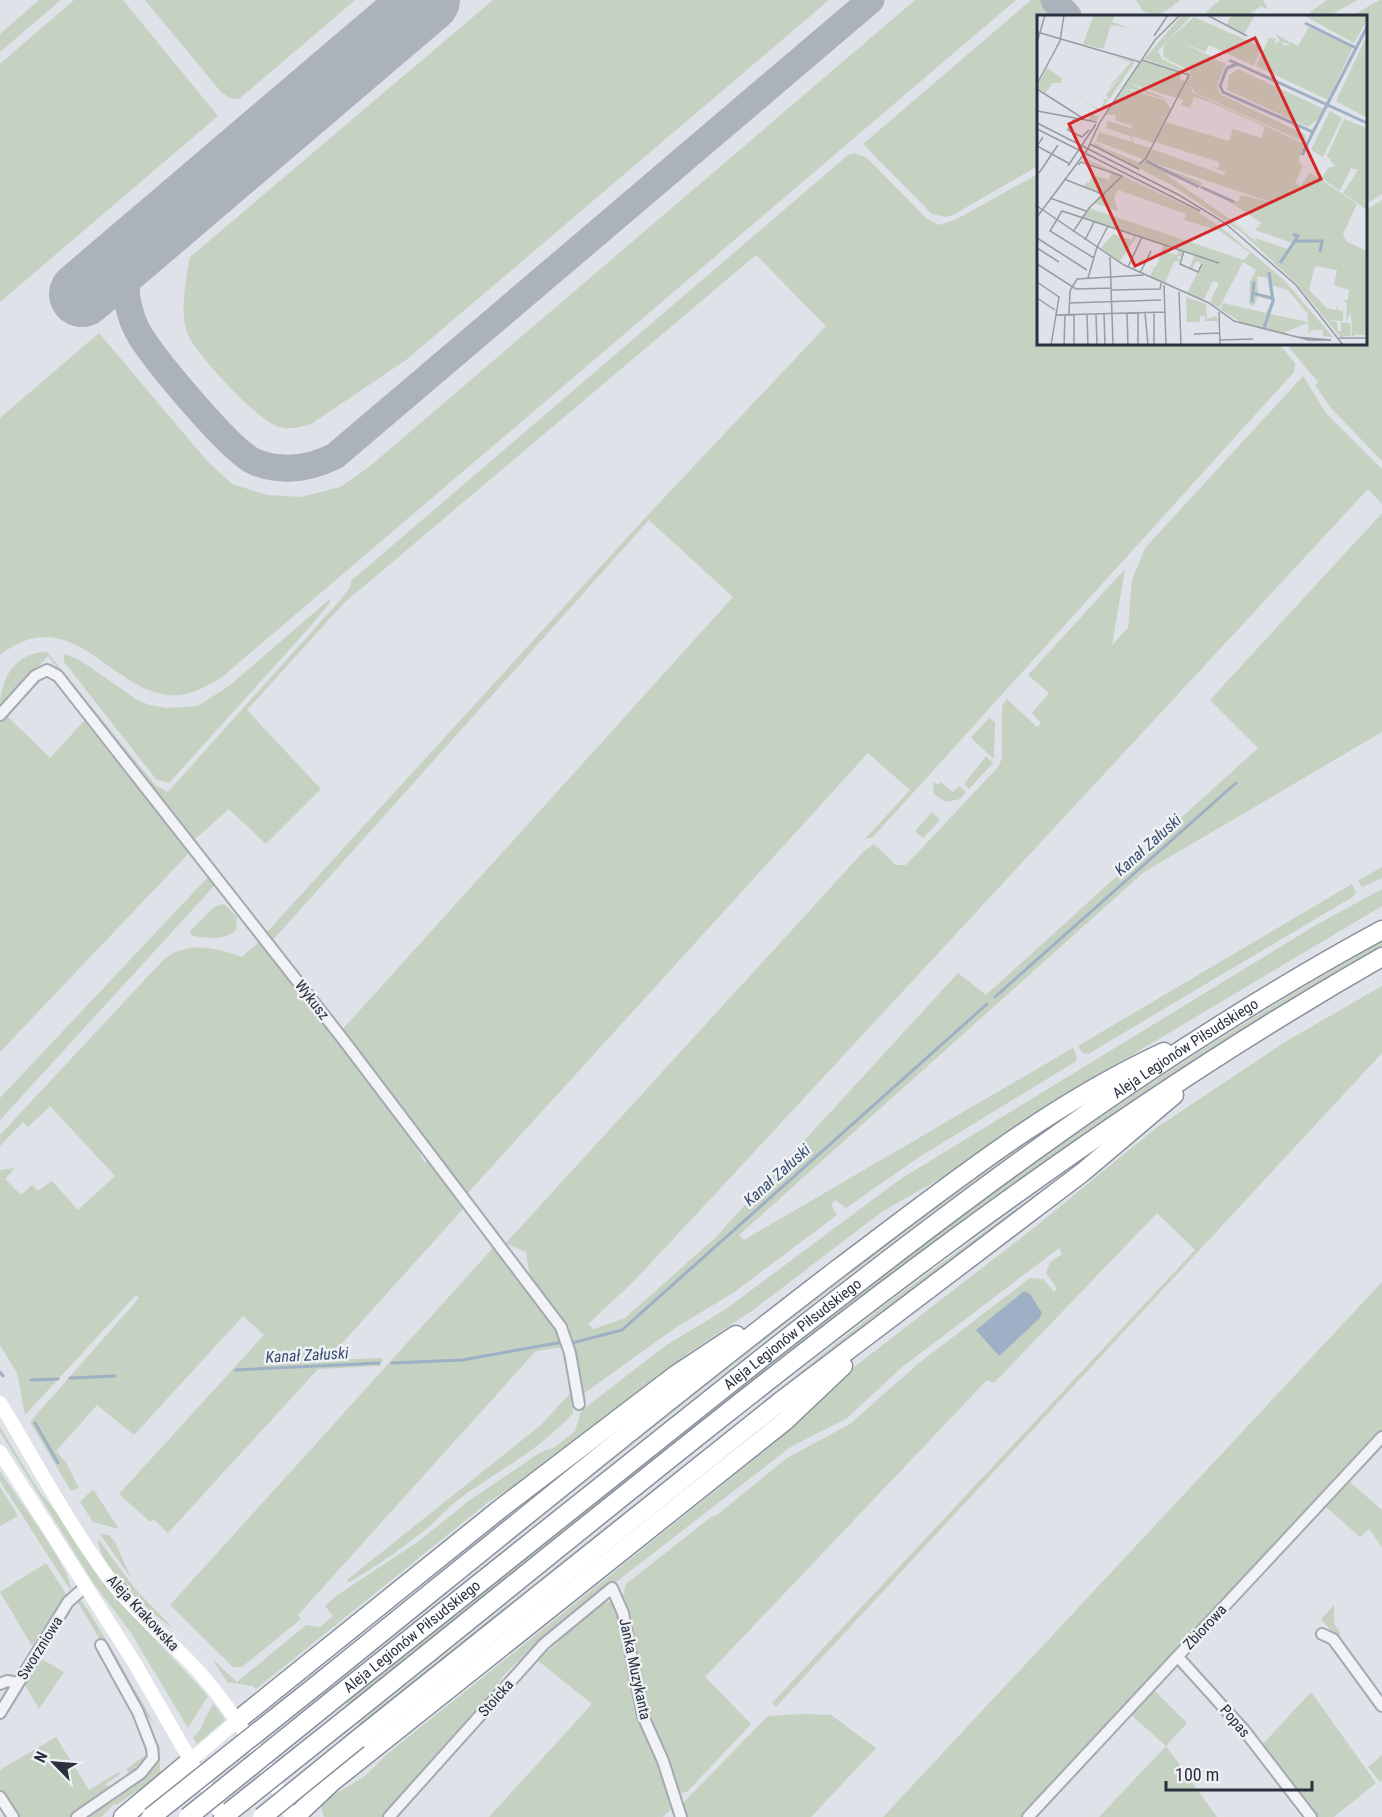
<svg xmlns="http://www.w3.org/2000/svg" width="1382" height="1817" font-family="'Roboto Condensed',sans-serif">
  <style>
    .green { fill: #c5d1c1 }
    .water { fill: #9db0c5 }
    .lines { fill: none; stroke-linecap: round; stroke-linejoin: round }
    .stream { stroke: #9db0c5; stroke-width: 3 }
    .taxiway { stroke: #acb2bc; stroke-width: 27 }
    .runway { stroke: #acb2bc; stroke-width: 66 }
    .street-casing { stroke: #a5a9b2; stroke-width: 14 }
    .highway-casing { stroke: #88909d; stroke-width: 21 }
    .street { stroke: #f2f3f6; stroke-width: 10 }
    .secondary { stroke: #fff; stroke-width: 14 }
    .highway { stroke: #fff; stroke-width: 18 }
    .highway-bridge-casing { stroke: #88909d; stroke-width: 21; stroke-linecap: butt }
    .highway-bridge { stroke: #fff; stroke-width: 18 }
    .labels { text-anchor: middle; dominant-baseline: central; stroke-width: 5; stroke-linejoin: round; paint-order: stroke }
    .street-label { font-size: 15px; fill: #29303e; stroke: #eff1f5 }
    .water-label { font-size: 16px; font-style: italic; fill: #364e6f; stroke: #eff1f5 }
    .inset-river { fill: none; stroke: #9db0c5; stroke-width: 3 }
    .inset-road { fill: none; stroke: #969ba4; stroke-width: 1.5 }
    .view { fill: #d62828; fill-opacity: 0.15; stroke: #d62828; stroke-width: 3 }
    .inset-edge { fill: none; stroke: #29303e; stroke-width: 3 }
  </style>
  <rect width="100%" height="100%" fill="#dfe2e8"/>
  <path class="green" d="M39 0H61L0 52V34Z
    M74 0H123L218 116 0 302V64Z
    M145 0H355L239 99 230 98 221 92Z
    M493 0H829L406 360 311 424C300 427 291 430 279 427 260 423 193 352 187 332 179 309 187 281 189 258Z
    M915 0H1016L222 677C209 685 195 693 180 695 114 701 75 596 0 655V418L99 333 208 462 232 484 267 495 301 497 340 487 369 467Z
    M1031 0H1048L1062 16H1038V166L953 215 946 217 932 214 863 144Z
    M1136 0H1180C1168 10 1159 19 1143 11Z
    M1220 0H1263L1267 6 1266 9 1261 6 1247 16H1205L1207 11Z
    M1327 0H1357L1329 16H1305Z
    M1380 0H1382V194L1366 204V16H1351Z
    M854 153 867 158 926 218 938 225 955 220 1038 174V344H1279L1295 363 1294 372 873 837 865 839 910 790 868 753 465 1196 342 1030 733 597 649 520 272 941 266 933 646 517 826 326 756 255 344 603 247 710 321 789 266 844 229 809 194 840 48 656 0 708C0 679 15 652 47 652L156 786 168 792 341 599 350 587 351 581 848 155Z
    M1382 200V461L1331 408 1315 385 1318 382 1286 344H1366V210Z
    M1303 376 1326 413 1382 469V504L1368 489 717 1192 634 1281 588 1324 594 1329 625 1318 715 1238 958 973 986 995 1258 748 1210 700 1382 513V732L1144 872 739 1235 744 1240 1073 1048 1077 1057 1075 1062 919 1157 846 1208 835 1200 831 1204 837 1215 733 1293 675 1328 582 1395 558 1314 530 1277 526 1252 506 1243 864 851 874 844 896 865H906L999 766 1002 757V706L1007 699 1037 727 1041 723 1032 713 1049 693 1028 675 1125 569 1112 645 1128 628 1132 580 1145 548Z
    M331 598 329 604 307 630 169 783 156 779 64 662V654L78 659 136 699 149 705 166 708 198 706 229 686Z
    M7 716 50 758 84 721 189 853 0 1052V723Z
    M989 718 995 722 994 759 971 738Z
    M986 756 993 763 969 789 964 784Z
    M933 781 938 785 941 782 953 792 959 786 966 792 960 799 946 802 934 794Z
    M932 812 940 820 923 838 915 831Z
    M1382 867V878L1362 887 1358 881Z
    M208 877 215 885 0 1120V1098Z
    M1352 884 1356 892 1354 896 1088 1054 1082 1053 1078 1046Z
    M1382 889V906L1058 1099 947 1175 883 1211 753 1310 687 1354 538 1471 487 1503 256 1689 253 1686 227 1682 212 1659 237 1682 306 1625 320 1627 333 1616 325 1606 336 1596 419 1541 470 1500 541 1452 555 1447 575 1431 581 1411 665 1346 726 1309 899 1180 1316 925Z
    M224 904 237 917 236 930C224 941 208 938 193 936L190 933 192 929 214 907Z
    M260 941 404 1128 425 1163 429 1160 463 1209 327 1360 383 1358 380 1366 318 1369 168 1533 154 1519 150 1522 119 1494 264 1335 243 1316 134 1435 97 1405 56 1451 65 1461 79 1488 71 1491 30 1422 139 1298 136 1295 25 1415 17 1373 0 1345V1170L15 1168 5 1179 21 1195 32 1185 38 1191 52 1181 78 1210 115 1176 50 1106 28 1127 23 1122 0 1146V1135L165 958C191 941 214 948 242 957Z
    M1382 942V948L1177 1072 933 1244 349 1706 346 1701C679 1434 1007 1152 1382 942Z
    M1382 986V1053L776 1707 772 1703 1195 1250 1157 1213 994 1383 987 1380 705 1677 751 1724 687 1792 679 1793 643 1704 623 1596 626 1584 711 1517 717 1515 787 1458 850 1424 919 1363 1030 1278 1043 1279 1054 1292 1057 1289 1046 1273 1050 1262 1062 1254 1059 1248 901 1368 847 1418 789 1448 562 1624 550 1630 504 1675 488 1699 427 1765 384 1817H324L321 1806 324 1801 365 1776 386 1755 744 1468 789 1431 853 1368 1035 1227 1156 1128 1285 1042Z
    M1069 1113C816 1292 578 1489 336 1682L334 1678 734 1358 1012 1148Z
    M1095 1151 362 1727 359 1723 886 1304Z
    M493 1248 562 1336 564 1347 536 1351 298 1615 301 1619 242 1667H233L170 1605Z
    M1382 1282V1432L1022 1817H883Z
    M573 1390V1413C542 1448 501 1469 463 1496 449 1506 438 1519 425 1530 401 1549 376 1567 349 1582L347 1580 541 1425Z
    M0 1427 39 1491 61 1518 101 1581 208 1696 188 1728 131 1633 92 1581 0 1432Z
    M0 1471C13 1492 74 1572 71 1591L0 1481Z
    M1349 1481 1382 1510V1547L1369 1529 1360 1537 1325 1506Z
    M0 1487 18 1516 0 1526Z
    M93 1489 119 1529 93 1522 80 1502Z
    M100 1534 109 1535 115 1542 131 1578Z
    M98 1539 136 1590 173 1628C151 1614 98 1567 98 1539Z
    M46 1563 66 1594 32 1646 0 1592Z
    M80 1600C87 1604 145 1707 154 1723L142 1711 77 1601Z
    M600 1601 611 1602 615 1606 639 1713 672 1808 663 1817H489L592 1704 537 1660 558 1643 562 1631Z
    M1334 1605V1624L1340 1632 1339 1640 1321 1619Z
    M38 1657 64 1672 39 1709 23 1682Z
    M1153 1689 1187 1723 1166 1746 1217 1817H1099L1166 1746 1130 1714Z
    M1311 1692 1376 1783 1334 1817H1318L1262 1745Z
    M214 1704 225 1720 197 1744 193 1737C205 1728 204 1714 214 1704Z
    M803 1714 831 1715 876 1748 811 1817H688L683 1803 768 1716Z
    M150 1730 160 1747V1776L116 1805 114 1804 101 1817H83L149 1772 154 1762Z
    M56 1737 89 1790 119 1772 120 1774 106 1784 110 1790 71 1817H17L0 1791V1770Z
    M149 1753 147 1762 131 1774 126 1769Z
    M1382 1755V1780L1380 1782 1368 1767Z"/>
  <path class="water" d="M1024 1291 1030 1294 1042 1313 1039 1319 999 1356 976 1330Z"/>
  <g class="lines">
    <path class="stream" d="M995 997 1236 783
      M572 1343 622 1330 987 1004
      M392 1363 462 1360 563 1342
      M236 1370 379 1363
      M0 1372 3 1376
      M70 1378 115 1376
      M31 1380 58 1379
      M35 1423 58 1463"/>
    <path class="taxiway" d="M1054 0 1068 16
      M139 246C131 263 124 279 127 298 129 311 134 326 141 337 157 362 231 452 255 462 283 473 309 469 335 456L871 0"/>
    <path class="runway" d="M82 294 427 0"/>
    <defs>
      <path id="street" d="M0 715 35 676 47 670 58 676 342 1038 561 1327 570 1353 579 1404
        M1322 1634 1333 1639 1382 1706
        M1178 1657 1244 1730 1311 1817
        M0 1684 7 1681 18 1683
        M0 1713 68 1602 85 1587
        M0 1797 13 1817
        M77 1817 141 1773 153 1758 152 1748 138 1712 101 1645
        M389 1817 544 1644 612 1588 623 1613 643 1716 663 1761 681 1817
        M1028 1817 1382 1437"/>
      <g id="highway">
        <path d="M323 1680C494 1542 664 1402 839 1268 943 1190 1045 1107 1164 1052"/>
        <path id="s1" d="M334 1699C473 1587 613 1476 753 1365 953 1207 1158 1051 1382 930"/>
        <path d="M346 1719C681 1452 1008 1170 1382 957"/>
        <path d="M238 1720 500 1509 677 1374 736 1335"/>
        <path d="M358 1739 781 1401 1083 1172 1174 1095"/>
        <path d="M123 1817 190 1761"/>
        <path d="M223 1817 248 1797"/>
        <path d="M295 1817 332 1782 785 1421 843 1366"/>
      </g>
    </defs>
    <use href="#street" class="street-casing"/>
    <use href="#highway" class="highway-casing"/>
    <use href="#street" class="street"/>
    <path class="secondary" d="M0 1403C36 1462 69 1526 111 1581 136 1614 171 1641 199 1672 238 1716 266 1765 292 1817
      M0 1452 134 1662 223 1817
      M190 1761 238 1720"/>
    <use href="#highway" class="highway"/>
    <defs>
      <path id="highway-bridge" d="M248 1797 346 1719
        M151 1817 323 1680
        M188 1817 334 1699
        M262 1817 358 1739"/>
    </defs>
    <use href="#highway-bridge" class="highway-bridge-casing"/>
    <use href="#highway-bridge" class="highway-bridge"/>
  </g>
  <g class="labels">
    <g class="street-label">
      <text transform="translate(312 1000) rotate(52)">Wykusz</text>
      <text stroke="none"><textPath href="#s1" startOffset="1072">Aleja Legionów Piłsudskiego</textPath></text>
      <text stroke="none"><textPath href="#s1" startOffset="586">Aleja Legionów Piłsudskiego</textPath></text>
      <text transform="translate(143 1613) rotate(47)">Aleja Krakowska</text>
      <text transform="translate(1205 1627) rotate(-47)">Zbiorowa</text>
      <text stroke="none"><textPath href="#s1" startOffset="100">Aleja Legionów Piłsudskiego</textPath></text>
      <text transform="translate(40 1648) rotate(-58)">Sworzniowa</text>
      <text transform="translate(635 1669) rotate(78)">Janka Muzykanta</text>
      <text transform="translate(496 1698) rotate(-48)">Stoicka</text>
      <text transform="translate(1235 1721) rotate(50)">Popas</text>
    </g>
    <g class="water-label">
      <text transform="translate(1148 845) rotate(-42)">Kanał Załuski</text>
      <text transform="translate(777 1175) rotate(-42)">Kanał Załuski</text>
      <text transform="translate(307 1355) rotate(-3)">Kanał Załuski</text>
    </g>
  </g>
  <g transform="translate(1037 15)">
    <rect width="330" height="330" fill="#dfe2e8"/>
    <path d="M57 0 77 1 75 7 92 13 74 10 66 34 46 29ZM145 0H155L121 36 125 44 152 57 154 61 155 77 268 129 261 146 266 151 258 168 264 171 273 157 320 189 306 219 310 227 330 236V320H321L318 316 319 320 315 321 314 297 309 306 310 288 306 286 311 285 312 275 297 270 300 255 278 251 272 275 290 293 299 295 303 282 300 295 306 296V306L291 305 300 307 301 316H304V307L313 308 314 321 303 322 259 268 204 217 136 171 57 130V126L58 124 57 127 67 133 103 148 108 145 59 126 62 117 96 127 93 121 69 113 71 106 94 113 95 111 78 105 79 100H69L105 46 145 58 143 64 148 66 140 83 93 69 138 87 94 74H89L128 85 134 94 116 128 95 121 97 128 114 133 113 138 115 134 187 160 189 157 174 152 181 153 182 147 118 127 129 107 192 126 196 114 135 94 224 123 228 112 173 87 157 82 153 93 144 90 146 85 141 83 153 59 107 44ZM111 147V146L233 187 204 180 201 187 164 171V167ZM127 158 184 181 224 208 218 215 256 228 251 234 218 223 221 228 191 204 217 221ZM194 0H218L207 19 190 10ZM266 0H330V5L317 28ZM157 2 225 32 217 51 172 30 168 37 144 27 189 49 180 70 183 79 269 120V128L159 78 155 73 153 56 126 42 127 29ZM272 12 316 32 291 85 219 51 232 23 239 24 237 30 243 25 238 19 253 27 249 29 243 26 248 31 254 27 261 31ZM330 20V103L299 86ZM71 40 96 46 97 48 72 85 69 80 85 60 73 72H72L94 47ZM10 53 25 63 24 69 56 91 63 94 68 86 65 83 71 85 60 105H51L55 99 61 102 64 97 22 68H15L9 78 0 72ZM201 54 287 94 282 103 271 112 190 75 192 60ZM293 96 305 103 286 142 274 135ZM307 104 330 113V195L306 178 321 155 314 153 303 176 268 151 286 162 291 153 298 151 290 141ZM46 142 158 195 185 213 246 264 296 322 286 321V315H274L272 320 271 308 246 318 204 307 183 294 186 288 229 298 235 286 221 281 217 291 212 289 213 266 219 255 206 247 182 293 173 287 182 268 176 266 167 284 150 278 165 249 159 246 155 255 152 253 158 240 147 236 145 242 140 241 144 246 137 247 128 268 113 261 117 253 111 252H119L127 230 131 232 130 237 140 240 141 235 46 203 52 193 207 245 213 238 183 216 147 205 80 184 147 205 149 199 81 175 77 182 81 196 57 188 65 178 47 172 49 167 52 168 55 160 72 165 74 157 45 146ZM220 261 230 263 234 282 221 279ZM235 270 251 275 271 299V307L233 299 238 286ZM76 219 95 225 97 220 100 221 83 246 64 233ZM149 282 169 289 170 304 179 301 182 306H168V301H163V307H150Z" fill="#c5d1c1" fill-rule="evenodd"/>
    <path class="inset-river" d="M268 8 319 33M192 45 330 108M200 49 190 53 183 71 186 77 276 117 330 12M265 140 276 117M109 146 162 172M164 172 197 187M258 226H285L283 237M243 248 261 221 256 219M215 278 235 283M215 287 217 267M227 313 236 286 232 257"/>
    <path class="inset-road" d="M170 0 210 21M0 17 103 47M117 21 131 0M0 28 8 0M0 69 23 26 27 0M0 74 47 104M0 96 60 107M37 104 31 115 45 122 52 115M0 108 142 180 188 208 259 270 306 330M0 114 163 196M6 122 0 131 33 149M53 129 102 154M102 149 109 143 152 60 105 45M31 151 59 109M2 158 21 130M27 164 65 179M13 183 49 196M0 191 87 250 172 288 197 306 272 325H294L259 322M0 202 50 135 63 107 118 25 143 0M36 217 52 193 85 161 44 147 41 150M0 223 50 255M48 225 57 207M60 232 71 211M0 233 22 247M147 236 143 249 161 257 165 249M73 242 76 330M57 243 13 216 25 196 182 248M0 249 39 274 74 273M91 252 105 222M103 258 114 236M51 263 60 232M0 267 22 282 14 330M127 270 129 330M74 275 123 274 124 268M142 277 144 330M0 283 18 295M32 288 124 285M182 297 183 330M90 298 91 330M101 298V330M108 298 111 330M117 298V330M32 299 33 276 40 264 107 260M37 299V330M50 299 51 330M59 299 60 330M67 299 68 330M18 300 128 297M157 319 183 318M302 323H330M183 325 216 324M27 330 28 299"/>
    <path class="view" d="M218 23 284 164 98 251 32 109Z"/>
    <rect width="330" height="330" class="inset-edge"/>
  </g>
  <g transform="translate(54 1763) rotate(295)" stroke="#eff1f5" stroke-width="4.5" paint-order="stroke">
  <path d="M0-4.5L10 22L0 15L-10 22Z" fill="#29303e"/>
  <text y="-9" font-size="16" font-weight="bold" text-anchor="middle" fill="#29303e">N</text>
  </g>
  <path d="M1166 1781v9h146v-9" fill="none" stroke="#29303e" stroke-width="3"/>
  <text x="1175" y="1781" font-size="18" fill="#29303e" stroke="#eff1f5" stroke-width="4.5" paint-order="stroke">100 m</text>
</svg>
